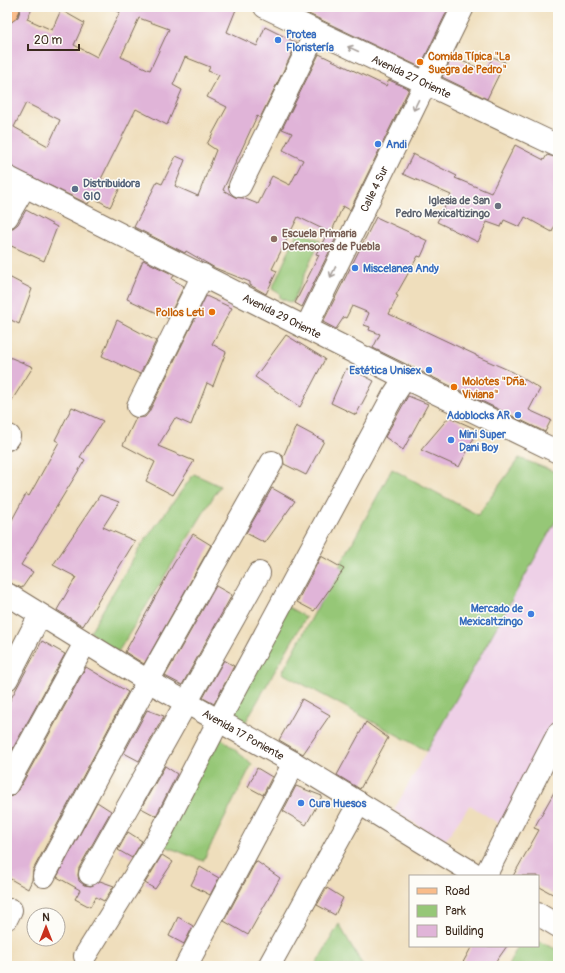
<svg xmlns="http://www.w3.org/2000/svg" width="565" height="973" font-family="Pangolin,sans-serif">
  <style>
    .built { fill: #eed0e7 }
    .green { fill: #96c777; stroke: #68784a }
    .building { fill: #e0b4d8; fill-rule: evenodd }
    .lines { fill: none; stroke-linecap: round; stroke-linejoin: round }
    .minor-casing { stroke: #7a6955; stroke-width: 24 }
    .major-casing { stroke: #7a6955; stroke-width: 24 }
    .minor { stroke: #fff; stroke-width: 22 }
    .major { stroke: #f9bc8a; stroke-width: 22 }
    .oneway { stroke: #a79f9a }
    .shop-dot { fill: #3f7fe0; stroke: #fdfcf7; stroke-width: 1.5 }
    .food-dot { fill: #e8710a; stroke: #fdfcf7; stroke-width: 1.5 }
    .service-dot { fill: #5c6f8a; stroke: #fdfcf7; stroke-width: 1.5 }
    .worship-dot { fill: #6b7280; stroke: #fdfcf7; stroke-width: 1.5 }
    .education-dot { fill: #8d6e63; stroke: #fdfcf7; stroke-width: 1.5 }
    .labels { text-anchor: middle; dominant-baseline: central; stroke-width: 3; stroke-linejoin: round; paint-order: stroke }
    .shop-label { font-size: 11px; font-weight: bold; fill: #366cbe; stroke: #fdfcf7; text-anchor: start }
    .food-label { font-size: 11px; font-weight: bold; fill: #c56008; stroke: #fdfcf7; text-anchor: start }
    .street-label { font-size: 11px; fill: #3b2a1e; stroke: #fdfcf7 }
    .service-label { font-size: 11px; font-weight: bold; fill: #4e5e75; stroke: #fdfcf7; text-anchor: start }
    .worship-label { font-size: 11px; font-weight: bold; fill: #5b616d; stroke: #fdfcf7; text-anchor: end }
    .education-label { font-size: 11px; font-weight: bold; fill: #785e54; stroke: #fdfcf7; text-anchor: start }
  </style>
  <rect width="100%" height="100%" fill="#fdfcf7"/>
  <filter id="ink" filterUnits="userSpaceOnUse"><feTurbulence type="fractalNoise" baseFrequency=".025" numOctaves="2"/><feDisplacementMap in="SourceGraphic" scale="8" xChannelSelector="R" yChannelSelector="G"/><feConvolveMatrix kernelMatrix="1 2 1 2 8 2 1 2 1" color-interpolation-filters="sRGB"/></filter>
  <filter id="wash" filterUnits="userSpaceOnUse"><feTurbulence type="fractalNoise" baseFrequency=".012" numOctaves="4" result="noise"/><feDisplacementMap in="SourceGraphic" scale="16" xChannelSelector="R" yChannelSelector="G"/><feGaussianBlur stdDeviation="0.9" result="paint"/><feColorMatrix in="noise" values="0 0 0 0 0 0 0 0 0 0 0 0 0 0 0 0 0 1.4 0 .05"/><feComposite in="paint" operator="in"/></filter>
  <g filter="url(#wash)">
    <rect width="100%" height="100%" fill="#efdebc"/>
    <path class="built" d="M558 517V712L501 825 470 805 444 842 394 810Z"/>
    <path class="green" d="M298 231 320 240 292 303 280 298V294L272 289Z
      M519 458 558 473V517L427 751 282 673 392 469 478 515Z
      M194 474 220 486 118 652 90 632 140 547Z
      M286 606 306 617 242 728 226 719Z
      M217 735 252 764 203 861 160 844Z
      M339 924 363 966H315Z
      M538 941 558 950V966H508L518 946H538Z"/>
    <g id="blocks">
      <path class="building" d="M21 7H33L27 19 52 30 61 10 84 23 74 45 97 57 120 12 112 9 113 7H237L227 32 257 46 265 27 297 43 260 118 257 116 223 190 235 197 243 198 258 204 272 176 290 185 303 160 283 150 292 133 282 129 319 54 386 86 389 80 409 89 350 210 343 206 331 233 298 217 272 269 277 271 266 294 250 285V282L215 268 186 251 185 253 134 227 157 182 162 184 176 156 185 160 175 186 198 196 216 150 207 144 227 107 207 97 219 75 208 71 210 67 185 57 173 85 182 90 167 125 136 109 101 179 120 188 110 207 92 197 88 204 7 165V29L10 23 18 17ZM139 18 169 29 150 70 121 57ZM26 103 60 120 48 146 14 127Z
        M294 7H449L420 67Z
        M452 57 486 71 493 57 505 62 487 99 442 77Z
        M515 145 544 160 547 155 558 158V219L552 232 525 217 520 227 504 220 501 227 487 222 478 242 437 222 451 195 403 174 413 154 457 176 455 178 491 193Z
        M26 210 57 227 44 261 7 244V229L13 228 18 224Z
        M376 217 428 241 421 257 418 256 396 295 398 296 389 314 476 355V356L513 372 540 389 529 410 551 420 545 432 373 348 380 334 369 330 370 327 364 325 369 313 352 306 346 318 344 317 336 329 323 322Z
        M327 234 336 238 302 307 295 303 319 255 316 254Z
        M143 260 174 275 172 279 184 286 168 318 127 299Z
        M7 276 32 289 19 324 7 318Z
        M206 296 232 308 212 344 226 352 213 386 207 383 191 425 175 418 158 446 194 461 173 495 146 481 155 462 123 445 136 418 145 417 149 412Z
        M117 320 156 341 140 374 102 356Z
        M286 335 325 359 300 407 255 377Z
        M7 356 33 367 7 408Z
        M346 369H351L374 381 356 415 331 403Z
        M408 396 428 404 403 450 385 437Z
        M72 407 103 421 80 457 85 460 21 565 33 572 22 588 7 582V529L26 494 29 496 59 442 55 440Z
        M449 417 478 430 459 467 421 450Z
        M296 426 324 441 306 475 284 464 283 457Z
        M272 488 295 501 265 543 246 533Z
        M100 495 119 502 103 527 135 541 83 626 57 610 76 577 53 565Z
        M193 534 211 545 144 664 125 652 174 563Z
        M321 556 344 569 314 611 297 602Z
        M216 586 232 595 182 685 165 676Z
        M42 641 65 654 7 759V706Z
        M224 660 234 666 214 704 203 698Z
        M86 667 128 692 33 870 32 880 28 889 7 877V797L13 796 18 791Z
        M302 699 330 715 303 754 279 740Z
        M147 710 164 716 139 761 124 753Z
        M366 722 388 738 360 789 337 775Z
        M165 766 177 774 156 816 141 808Z
        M257 768 272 777 263 795 248 787Z
        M558 785V897L538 886V876H513L539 830 534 828Z
        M296 786 322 796 306 825 283 811Z
        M97 802 111 811 79 868 78 875 79 881 84 885 91 886 100 881 114 886 104 901 96 897 90 907 75 899 80 890 57 877Z
        M128 832 142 841 132 858 118 850Z
        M162 855 173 862 155 889 145 883Z
        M256 861 280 878 248 935 224 921Z
        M200 867 219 878 210 895 191 885Z
        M327 888 343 898 335 915 317 905Z
        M178 917 193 926 184 944 169 936Z
        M472 946H507L493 966H461Z"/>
    </g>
  </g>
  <g filter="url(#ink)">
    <use href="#blocks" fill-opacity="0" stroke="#7a6955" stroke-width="1"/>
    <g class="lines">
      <defs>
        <g id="minor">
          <path id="s1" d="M265 7 558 146"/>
          <path id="s2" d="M7 177 405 378 558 452"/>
          <path d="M240 186 316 32"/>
          <path d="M7 217 25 186"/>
          <path id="s3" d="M306 328 463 7"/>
          <path d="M138 406 203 275"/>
          <path d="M7 439 9 436"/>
          <path id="s4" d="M7 594 148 681 294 763 478 876"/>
          <path d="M7 679 40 615"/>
          <path d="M7 785 85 643"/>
          <path d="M90 874 259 573"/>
          <path d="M44 876 148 681 272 462"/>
          <path d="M485 876 558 734"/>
          <path d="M538 914 558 926"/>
          <path d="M7 918 11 910"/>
          <path d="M85 956 159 837 218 722 393 396 405 378"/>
          <path d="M186 966 294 763"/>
          <path d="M269 966 359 803"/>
        </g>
        <path id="major" d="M7 11 9 7"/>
      </defs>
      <use href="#minor" class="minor-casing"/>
      <use href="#major" class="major-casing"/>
      <use href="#minor" class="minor"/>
      <use href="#major" class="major"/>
    </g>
    <defs><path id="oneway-shaft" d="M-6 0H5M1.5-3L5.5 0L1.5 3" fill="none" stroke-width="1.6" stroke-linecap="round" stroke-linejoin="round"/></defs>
    <g class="oneway">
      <use href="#oneway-shaft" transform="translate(353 49) rotate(-155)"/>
      <use href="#oneway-shaft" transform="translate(416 105) rotate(116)"/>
      <use href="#oneway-shaft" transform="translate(333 272) rotate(116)"/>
    </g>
  </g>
  <g class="shop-dot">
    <circle cx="278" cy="40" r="4"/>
    <circle cx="378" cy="144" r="4"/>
    <circle cx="355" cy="268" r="4"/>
    <circle cx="429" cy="370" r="4"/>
    <circle cx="518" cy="415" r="4"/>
    <circle cx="451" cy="440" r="4"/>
    <circle cx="531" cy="614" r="4"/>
    <circle cx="301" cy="803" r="4"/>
  </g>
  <g class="food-dot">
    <circle cx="420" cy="62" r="4"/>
    <circle cx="212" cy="312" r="4"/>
    <circle cx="454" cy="387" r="4"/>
  </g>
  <circle class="service-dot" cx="75" cy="189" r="4"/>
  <circle class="worship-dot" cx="498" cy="206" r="4"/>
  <circle class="education-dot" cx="274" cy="239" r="4"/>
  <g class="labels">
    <g class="shop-label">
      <text x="286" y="34">Protea<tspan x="286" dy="13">Floristería</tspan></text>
      <text x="386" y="144">Andi</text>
      <text x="363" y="268">Miscelanea Andy</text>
      <text x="421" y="370" text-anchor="end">Estética Unisex</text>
      <text x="510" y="415" text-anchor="end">Adoblocks AR</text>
      <text x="459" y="434">Mini Super<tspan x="459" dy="13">Dani Boy</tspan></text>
      <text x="523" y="608" text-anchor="end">Mercado de<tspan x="523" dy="13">Mexicaltzingo</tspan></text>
      <text x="309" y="803">Cura Huesos</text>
    </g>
    <g class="food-label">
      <text x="428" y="56">Comida Típica "La<tspan x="428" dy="13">Suegra de Pedro"</tspan></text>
      <text x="204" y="312" text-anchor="end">Pollos Leti</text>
      <text x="462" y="381">Molotes "Dña.<tspan x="462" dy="13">Viviana"</tspan></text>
    </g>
    <g class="street-label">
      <text stroke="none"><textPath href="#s1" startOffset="162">Avenida 27 Oriente</textPath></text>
      <text stroke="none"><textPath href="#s3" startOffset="155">Calle 4 Sur</textPath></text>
      <text stroke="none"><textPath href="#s2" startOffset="308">Avenida 29 Oriente</textPath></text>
      <text stroke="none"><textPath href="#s4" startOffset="275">Avenida 17 Poniente</textPath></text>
    </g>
    <g class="service-label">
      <text x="83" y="183">Distribuidora<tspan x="83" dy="13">GIO</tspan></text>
    </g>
    <g class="worship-label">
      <text x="490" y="200">Iglesia de San<tspan x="490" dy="13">Pedro Mexicaltizingo</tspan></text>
    </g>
    <g class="education-label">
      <text x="282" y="233">Escuela Primaria<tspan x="282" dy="13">Defensores de Puebla</tspan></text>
    </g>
  </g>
  <rect width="565" height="973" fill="none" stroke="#fdfcf7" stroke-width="24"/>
  <rect x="409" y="875" width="130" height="72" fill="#fdfcf7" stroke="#afa8a0"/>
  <rect x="417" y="888" width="20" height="6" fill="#f9bc8a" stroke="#afa8a0"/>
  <text x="445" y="895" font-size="12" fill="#3b2a1e">Road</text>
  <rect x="417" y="905" width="20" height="12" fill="#96c777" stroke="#afa8a0"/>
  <text x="445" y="915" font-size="12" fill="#3b2a1e">Park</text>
  <rect x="417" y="925" width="20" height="12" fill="#e0b4d8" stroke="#afa8a0"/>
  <text x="445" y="935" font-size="12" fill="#3b2a1e">Building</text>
  <g transform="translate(46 927)"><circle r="19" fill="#fdfcf7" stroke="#afa8a0"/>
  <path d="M0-3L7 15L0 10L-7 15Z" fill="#c8321e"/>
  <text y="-6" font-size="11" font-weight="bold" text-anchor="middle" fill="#3b2a1e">N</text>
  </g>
  <path d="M28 44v6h51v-6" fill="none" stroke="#3b2a1e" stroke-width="2"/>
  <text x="34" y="44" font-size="12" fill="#3b2a1e" stroke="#fdfcf7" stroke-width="3" paint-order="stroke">20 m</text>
</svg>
